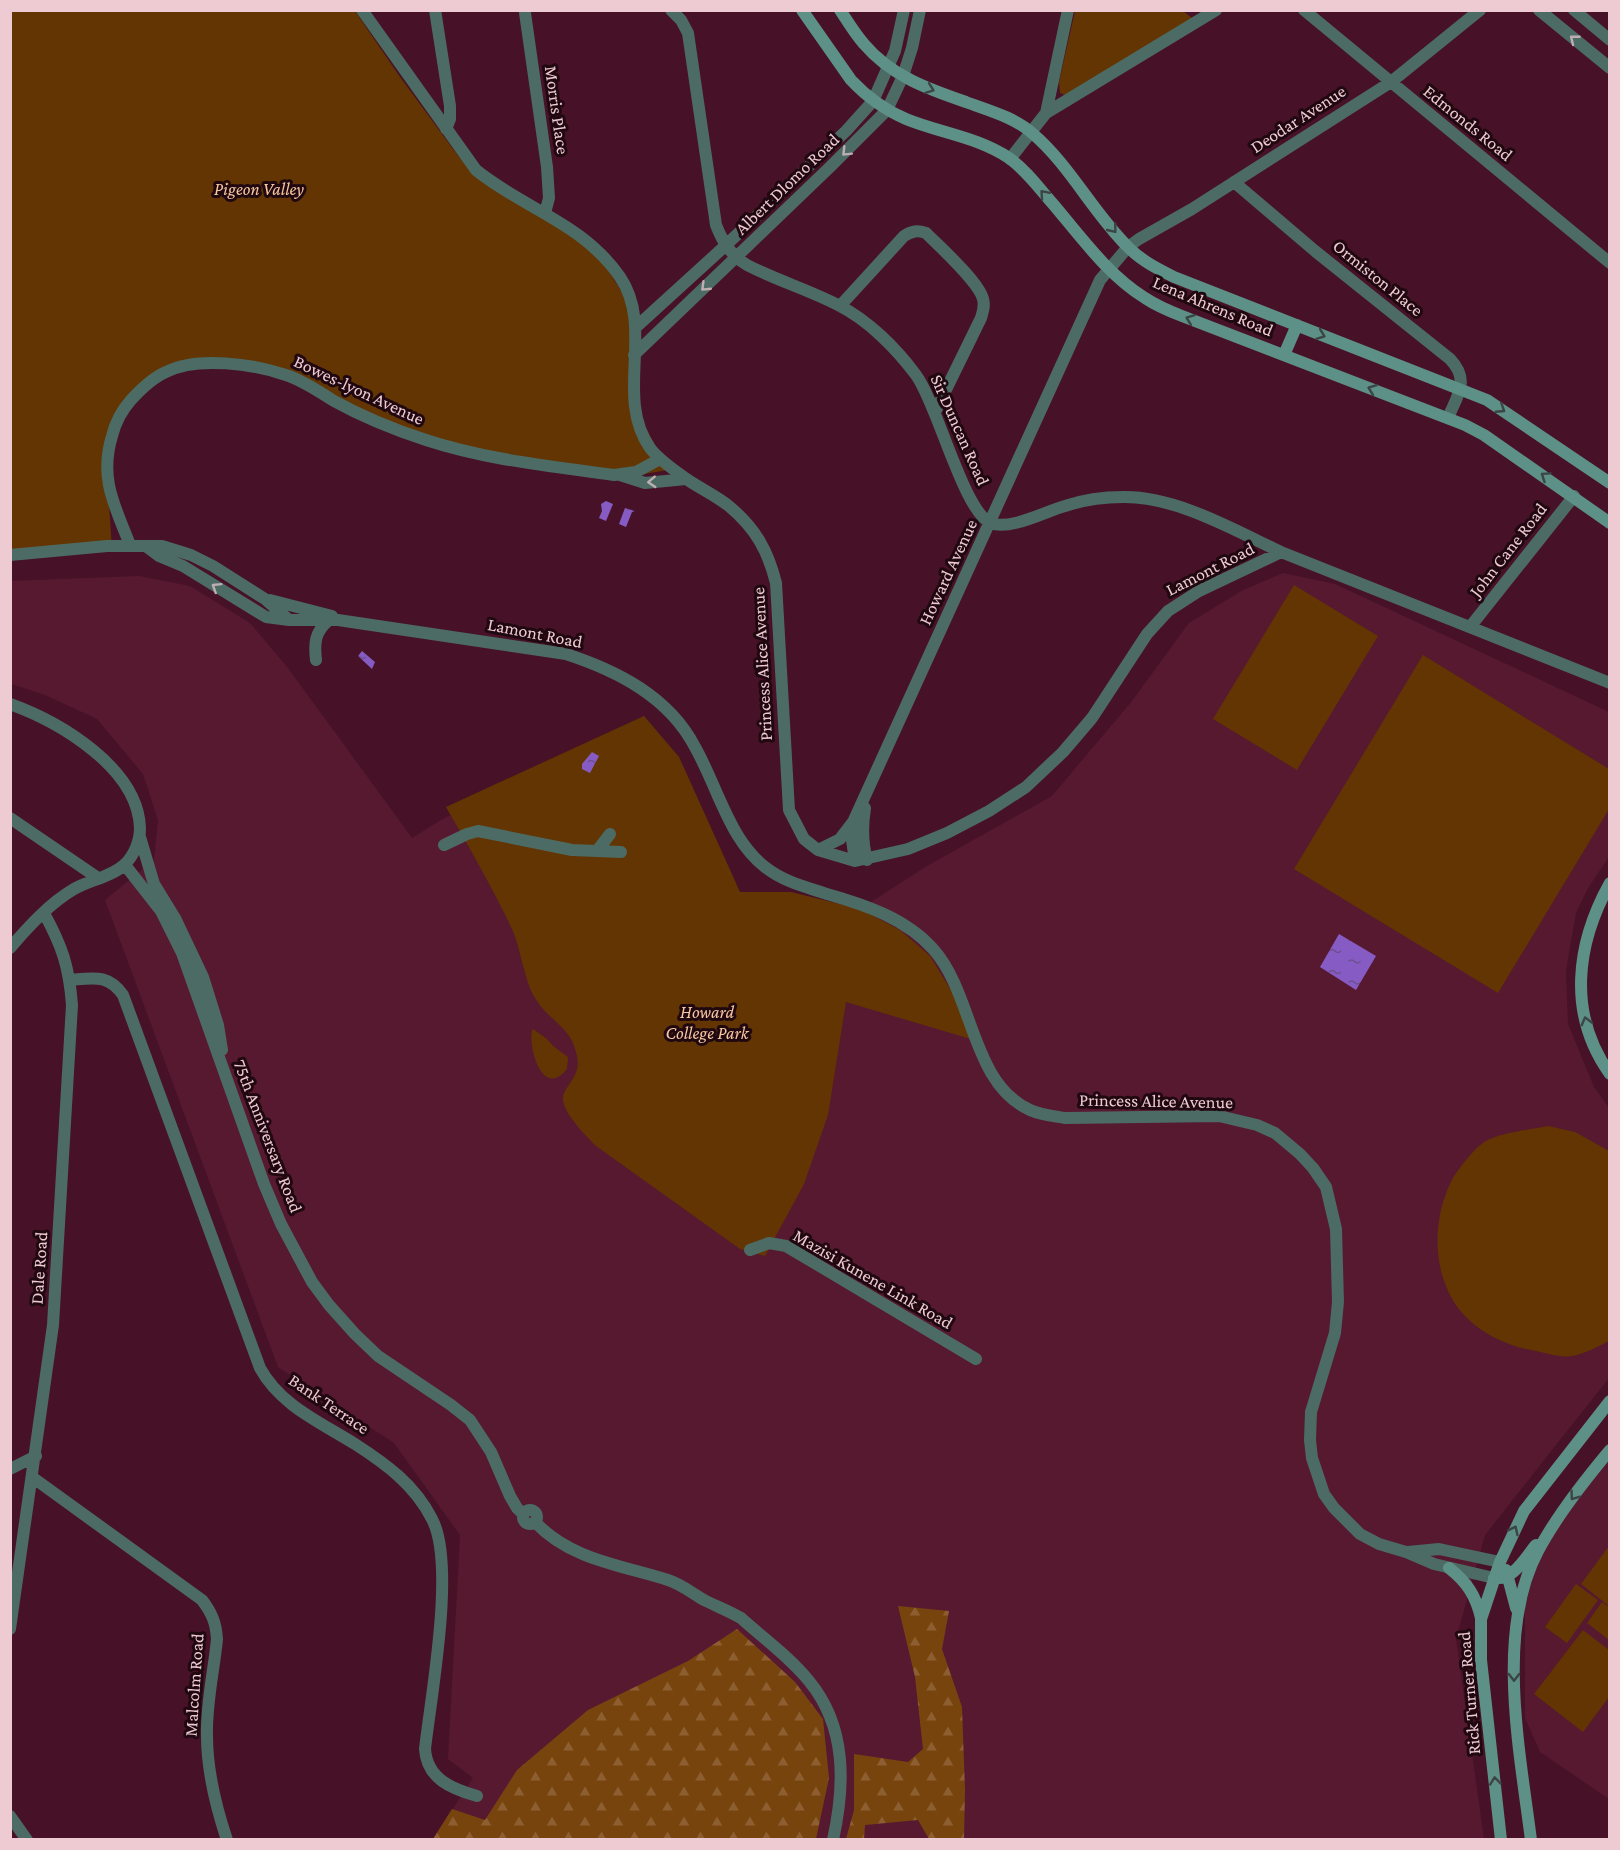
<svg xmlns="http://www.w3.org/2000/svg" width="1620" height="1850" font-family="'Crimson Pro',serif">
  <style>
    .built { fill: #561930 }
    .forest { fill: url(#forest-firs) }
    .green { fill: #633502 }
    .water { fill: url(#water-ripples) }
    .lines { fill: none; stroke-linecap: round; stroke-linejoin: round }
    .minor { stroke: #4c6b65; stroke-width: 12 }
    .tertiary { stroke: #4c6b65; stroke-width: 12 }
    .secondary { stroke: #5d9086; stroke-width: 12 }
    .oneway { stroke: #bdaeb2 }
    .oneway2 { stroke: #3b4545 }
    .labels { text-anchor: middle; dominant-baseline: central; stroke-width: 6; stroke-linejoin: round; paint-order: stroke }
    .street-label { font-size: 18px; fill: #eecad3; stroke: #200810 }
    .park-label { font-size: 18px; font-style: italic; fill: #f7c7a0; stroke: #200810 }
  </style>
  <defs>
    <pattern id="forest-firs" width="22" height="20" patternUnits="userSpaceOnUse" patternTransform="scale(1.5)"><rect width="22" height="20" fill="#78440e"/><path d="M5 1l3.5 6h-7zM16 11l3.5 6h-7z" fill="#8c5e30"/></pattern>
    <pattern id="water-ripples" width="26" height="14" patternUnits="userSpaceOnUse" patternTransform="scale(1.5)"><rect width="26" height="14" fill="#865bc3"/><path d="M2 4q2-2 4 0t4 0M15 11q2-2 4 0t4 0" fill="none" stroke="#6d4f8e"/></pattern>
  </defs>
  <rect width="100%" height="100%" fill="#471227"/>
  <path class="built" d="M1283 573 1335 584 1609 712V857L1588 888 1576 913 1566 970 1568 1024 1594 1087 1609 1108V1378L1485 1535 1456 1639 1484 1839H433L473 1778 448 1759 460 1535 394 1443 278 1367 105 900 154 860 158 820 143 774 97 719 45 695 11 684 10 581 139 576 190 586 250 623 288 668 412 838 441 820 644 716 679 757 740 892H791L860 909 927 866 1052 796 1132 701 1189 623 1243 590Z
    M1609 1451V1799L1540 1752 1525 1718V1606L1543 1545Z"/>
  <path class="forest" d="M898 1606 949 1611 942 1649 962 1707 965 1790 964 1839H929L918 1820 865 1825 864 1839H846L854 1810V1754L908 1762 923 1749 915 1677Z
    M737 1629 795 1682 823 1719 829 1778 816 1839H433L452 1809 485 1820 517 1770 588 1710 688 1661Z"/>
  <path class="green" d="M11 11H355L400 77 459 157 548 218 599 256 623 294 635 328V407L668 470 621 478 464 454 337 400 249 368H184L142 391 117 430 108 491 112 548 11 557Z
    M1075 11H1183L1196 21 1068 96 1060 93 1059 82Z
    M1294 585 1378 636 1297 770 1213 719Z
    M1423 655 1609 769V809L1498 993 1294 869Z
    M644 716 679 757 740 892H791L860 909 900 930 930 956 962 1008 974 1040 846 1002 828 1115 804 1184 765 1256 740 1249 596 1146C586 1136 562 1112 563 1098 563 1093 566 1090 568 1086 580 1070 580 1062 573 1043 565 1025 545 1016 535 998 524 980 521 949 512 929 492 887 469 847 446 807Z
    M533 1029 547 1039 553 1046 568 1057 567 1069C541 1102 526 1039 533 1029Z
    M1548 1126 1575 1132 1609 1151V1341C1599 1346 1584 1354 1572 1356 1561 1358 1546 1353 1536 1351 1511 1347 1485 1336 1467 1318 1431 1283 1430 1220 1453 1178 1460 1167 1474 1148 1486 1141 1500 1133 1532 1129 1548 1126Z
    M1609 1546V1606L1581 1584Z
    M1576 1584 1598 1600 1567 1643 1545 1627Z
    M1602 1602 1609 1607V1640L1587 1623Z
    M1583 1630 1609 1650V1697L1583 1732 1534 1694Z"/>
  <path class="water" d="M606 501 613 504 606 521 599 518 602 511 601 504Z
    M625 508 635 511 632 512 626 527 619 524Z
    M362 651 375 662 372 669 358 656Z
    M592 752 599 756 590 773 582 769V764Z
    M1339 934 1376 956 1356 990 1320 967Z"/>
  <g class="lines">
    <path class="minor" d="M362 10 476 170C524 209 583 223 620 277 655 328 614 397 650 448 659 460 673 469 685 478 699 488 717 496 730 507 756 529 768 551 776 583L789 810 804 839 818 850 855 861 908 849 947 833 989 811 1026 787 1063 752 1092 718 1147 634 1168 611 1199 591 1281 552 1610 683
      M435 10 450 106V119L446 129
      M671 10 681 20 688 33 716 225C723 243 731 255 747 265 776 280 809 290 838 305 868 320 896 348 916 375 937 403 964 513 991 523 1010 531 1046 511 1065 506 1083 500 1104 497 1123 497 1176 496 1234 530 1281 552
      M1304 10 1610 263
      M525 13 547 167 549 198 545 213
      M1046 113 1068 10
      M1010 159 1046 113 1216 10
      M1234 182 1315 251 1450 359C1470 380 1458 394 1448 418
      M840 306 904 236C912 231 917 230 926 233 940 247 979 282 983 299 985 306 983 311 981 318L935 412
      M635 328 725 246 846 131 873 101 895 51 904 10
      M634 355 830 167 887 110 903 76 912 48 920 10
      M620 475 645 483 686 479
      M130 545C115 506 99 479 112 436 115 424 122 410 131 400 141 389 152 378 166 372 197 356 254 364 286 375 304 381 318 391 334 401 363 417 395 430 426 440 487 460 551 466 614 475L636 472 660 459
      M1470 627 1574 496
      M10 704C60 722 138 768 140 828 140 841 134 856 124 865 111 877 90 880 74 889 50 903 29 926 10 948
      M865 808C862 827 862 842 867 860
      M10 818 98 878
      M140 837 154 884 176 920 203 977 218 1025 222 1050
      M444 845 467 834 478 831 572 850 597 851 610 834
      M818 850 840 839 853 822
      M597 851 621 852
      M855 861 852 840 854 820 1100 280 1128 247 1139 239 1192 209 1391 82 1480 10
      M125 865 161 911 182 953 264 1184 281 1224 312 1282 329 1305 355 1334 378 1356 451 1405 470 1420 491 1452 510 1496 517 1508 523 1514
      M70 980C94 978 108 974 123 995L260 1368C280 1405 320 1422 355 1444 386 1464 415 1485 432 1519 456 1564 431 1695 425 1749 427 1779 452 1789 477 1796
      M750 1250 769 1243 786 1246 976 1359
      M10 1469 36 1456
      M32 1477 202 1600C212 1613 216 1623 217 1639 214 1671 206 1703 207 1736 207 1770 216 1807 227 1840
      M523 1517a7 7 0 1 1 14 0a7 7 0 1 1-14 0Z
      M535 1522C571 1560 621 1565 668 1580 681 1584 692 1593 704 1600 716 1606 729 1611 741 1618 763 1638 790 1657 809 1681 847 1727 845 1785 833 1840
      M10 1629 53 1325 72 1005C69 966 62 946 44 913
      M10 1816 27 1840"/>
    <path class="tertiary" d="M1539 10 1610 68
      M1574 10 1610 40
      M147 547 159 556 183 566 266 617 289 620H338L566 654C618 671 669 697 695 747 704 763 711 780 718 796 730 823 742 849 765 867 784 882 806 887 827 894 866 905 907 919 934 950 974 996 971 1083 1030 1110 1041 1115 1053 1116 1065 1118L1219 1116 1257 1125 1275 1133 1300 1154 1313 1168 1326 1187 1336 1229 1338 1302 1335 1333 1311 1412 1310 1440 1312 1458 1324 1494 1334 1508 1360 1534 1379 1544 1406 1552 1434 1564 1494 1578
      M10 555 107 546H162L191 555 213 566 265 599 289 620
      M270 600 332 616
      M316 660C314 643 315 632 328 621
      M1408 1552 1439 1549 1500 1562"/>
    <path class="secondary" d="M802 10 851 80C867 97 885 110 906 119 940 133 978 137 1009 158 1026 170 1039 188 1053 204 1081 237 1108 275 1145 298 1157 306 1169 311 1182 316L1465 425 1484 435 1610 523
      M840 10C848 22 855 34 864 44 891 76 928 89 966 102 987 110 1014 117 1032 133 1070 165 1093 213 1129 248 1142 261 1158 269 1174 277L1487 400 1610 483
      M1284 355 1297 325
      M1610 883C1576 944 1567 1014 1610 1074
      M1449 1568C1467 1582 1476 1596 1481 1618
      M1506 1570 1516 1608
      M1494 1578C1513 1581 1525 1558 1536 1545
      M1501 1840 1481 1660V1619L1500 1562 1524 1511 1610 1401
      M1531 1840C1520 1752 1495 1632 1538 1551 1557 1515 1584 1481 1610 1450"/>
  </g>
  <defs><path id="oneway-chevron" d="M-2-3.5L2.5 0L-2 3.5" fill="none" stroke-width="1.6" stroke-linecap="round" stroke-linejoin="round" transform="scale(1.5)"/></defs>
  <g class="oneway">
    <use href="#oneway-chevron" transform="translate(1574 39) rotate(-141)"/>
    <use href="#oneway-chevron" transform="translate(846 152) rotate(135)"/>
    <use href="#oneway-chevron" transform="translate(705 287) rotate(136)"/>
    <use href="#oneway-chevron" transform="translate(652 482) rotate(177)"/>
    <use href="#oneway-chevron" transform="translate(216 587) rotate(-148)"/>
  </g>
  <g class="oneway2">
    <use href="#oneway-chevron" transform="translate(930 89) rotate(20)"/>
    <use href="#oneway-chevron" transform="translate(1044 194) rotate(-131)"/>
    <use href="#oneway-chevron" transform="translate(1113 229) rotate(51)"/>
    <use href="#oneway-chevron" transform="translate(1190 319) rotate(-159)"/>
    <use href="#oneway-chevron" transform="translate(1321 335) rotate(21)"/>
    <use href="#oneway-chevron" transform="translate(1372 389) rotate(-159)"/>
    <use href="#oneway-chevron" transform="translate(1501 409) rotate(33)"/>
    <use href="#oneway-chevron" transform="translate(1545 476) rotate(-146)"/>
    <use href="#oneway-chevron" transform="translate(1586 1021) rotate(-105)"/>
    <use href="#oneway-chevron" transform="translate(1574 1496) rotate(126)"/>
    <use href="#oneway-chevron" transform="translate(1514 1530) rotate(-64)"/>
    <use href="#oneway-chevron" transform="translate(1514 1677) rotate(90)"/>
    <use href="#oneway-chevron" transform="translate(1495 1781) rotate(-96)"/>
  </g>
  <g class="labels">
    <g class="street-label">
      <text transform="translate(557 110) rotate(82)">Morris Place</text>
      <text transform="translate(1298 119) rotate(-33)">Deodar Avenue</text>
      <text transform="translate(1468 123) rotate(39)">Edmonds Road</text>
      <text transform="translate(787 184) rotate(-44)">Albert Dlomo Road</text>
      <text transform="translate(1378 278) rotate(39)">Ormiston Place</text>
      <text transform="translate(1213 306) rotate(23)">Lena Ahrens Road</text>
      <text transform="translate(359 390) rotate(25)">Bowes-lyon Avenue</text>
      <text transform="translate(960 430) rotate(66)">Sir Duncan Road</text>
      <text transform="translate(1508 550) rotate(-52)">John Cane Road</text>
      <text transform="translate(1210 569) rotate(-27)">Lamont Road</text>
      <text transform="translate(948 572) rotate(-65)">Howard Avenue</text>
      <text transform="translate(535 633) rotate(11)">Lamont Road</text>
      <text transform="translate(762 664) rotate(-93)">Princess Alice Avenue</text>
      <text transform="translate(1156 1101) rotate(1)">Princess Alice Avenue</text>
      <text transform="translate(268 1136) rotate(69)">75th Anniversary Road</text>
      <text transform="translate(39 1268) rotate(-86)">Dale Road</text>
      <text transform="translate(873 1279) rotate(30)">Mazisi Kunene Link Road</text>
      <text transform="translate(329 1404) rotate(34)">Bank Terrace</text>
      <text transform="translate(194 1685) rotate(-86)">Malcolm Road</text>
      <text transform="translate(1469 1693) rotate(-95)">Rick Turner Road</text>
    </g>
    <g class="park-label">
      <text x="259" y="189">Pigeon Valley</text>
      <text x="707" y="1012">Howard<tspan x="707" dy="21">College Park</tspan></text>
    </g>
  </g>
  <rect width="1620" height="1850" fill="none" stroke="#eecad3" stroke-width="24"/>
</svg>
